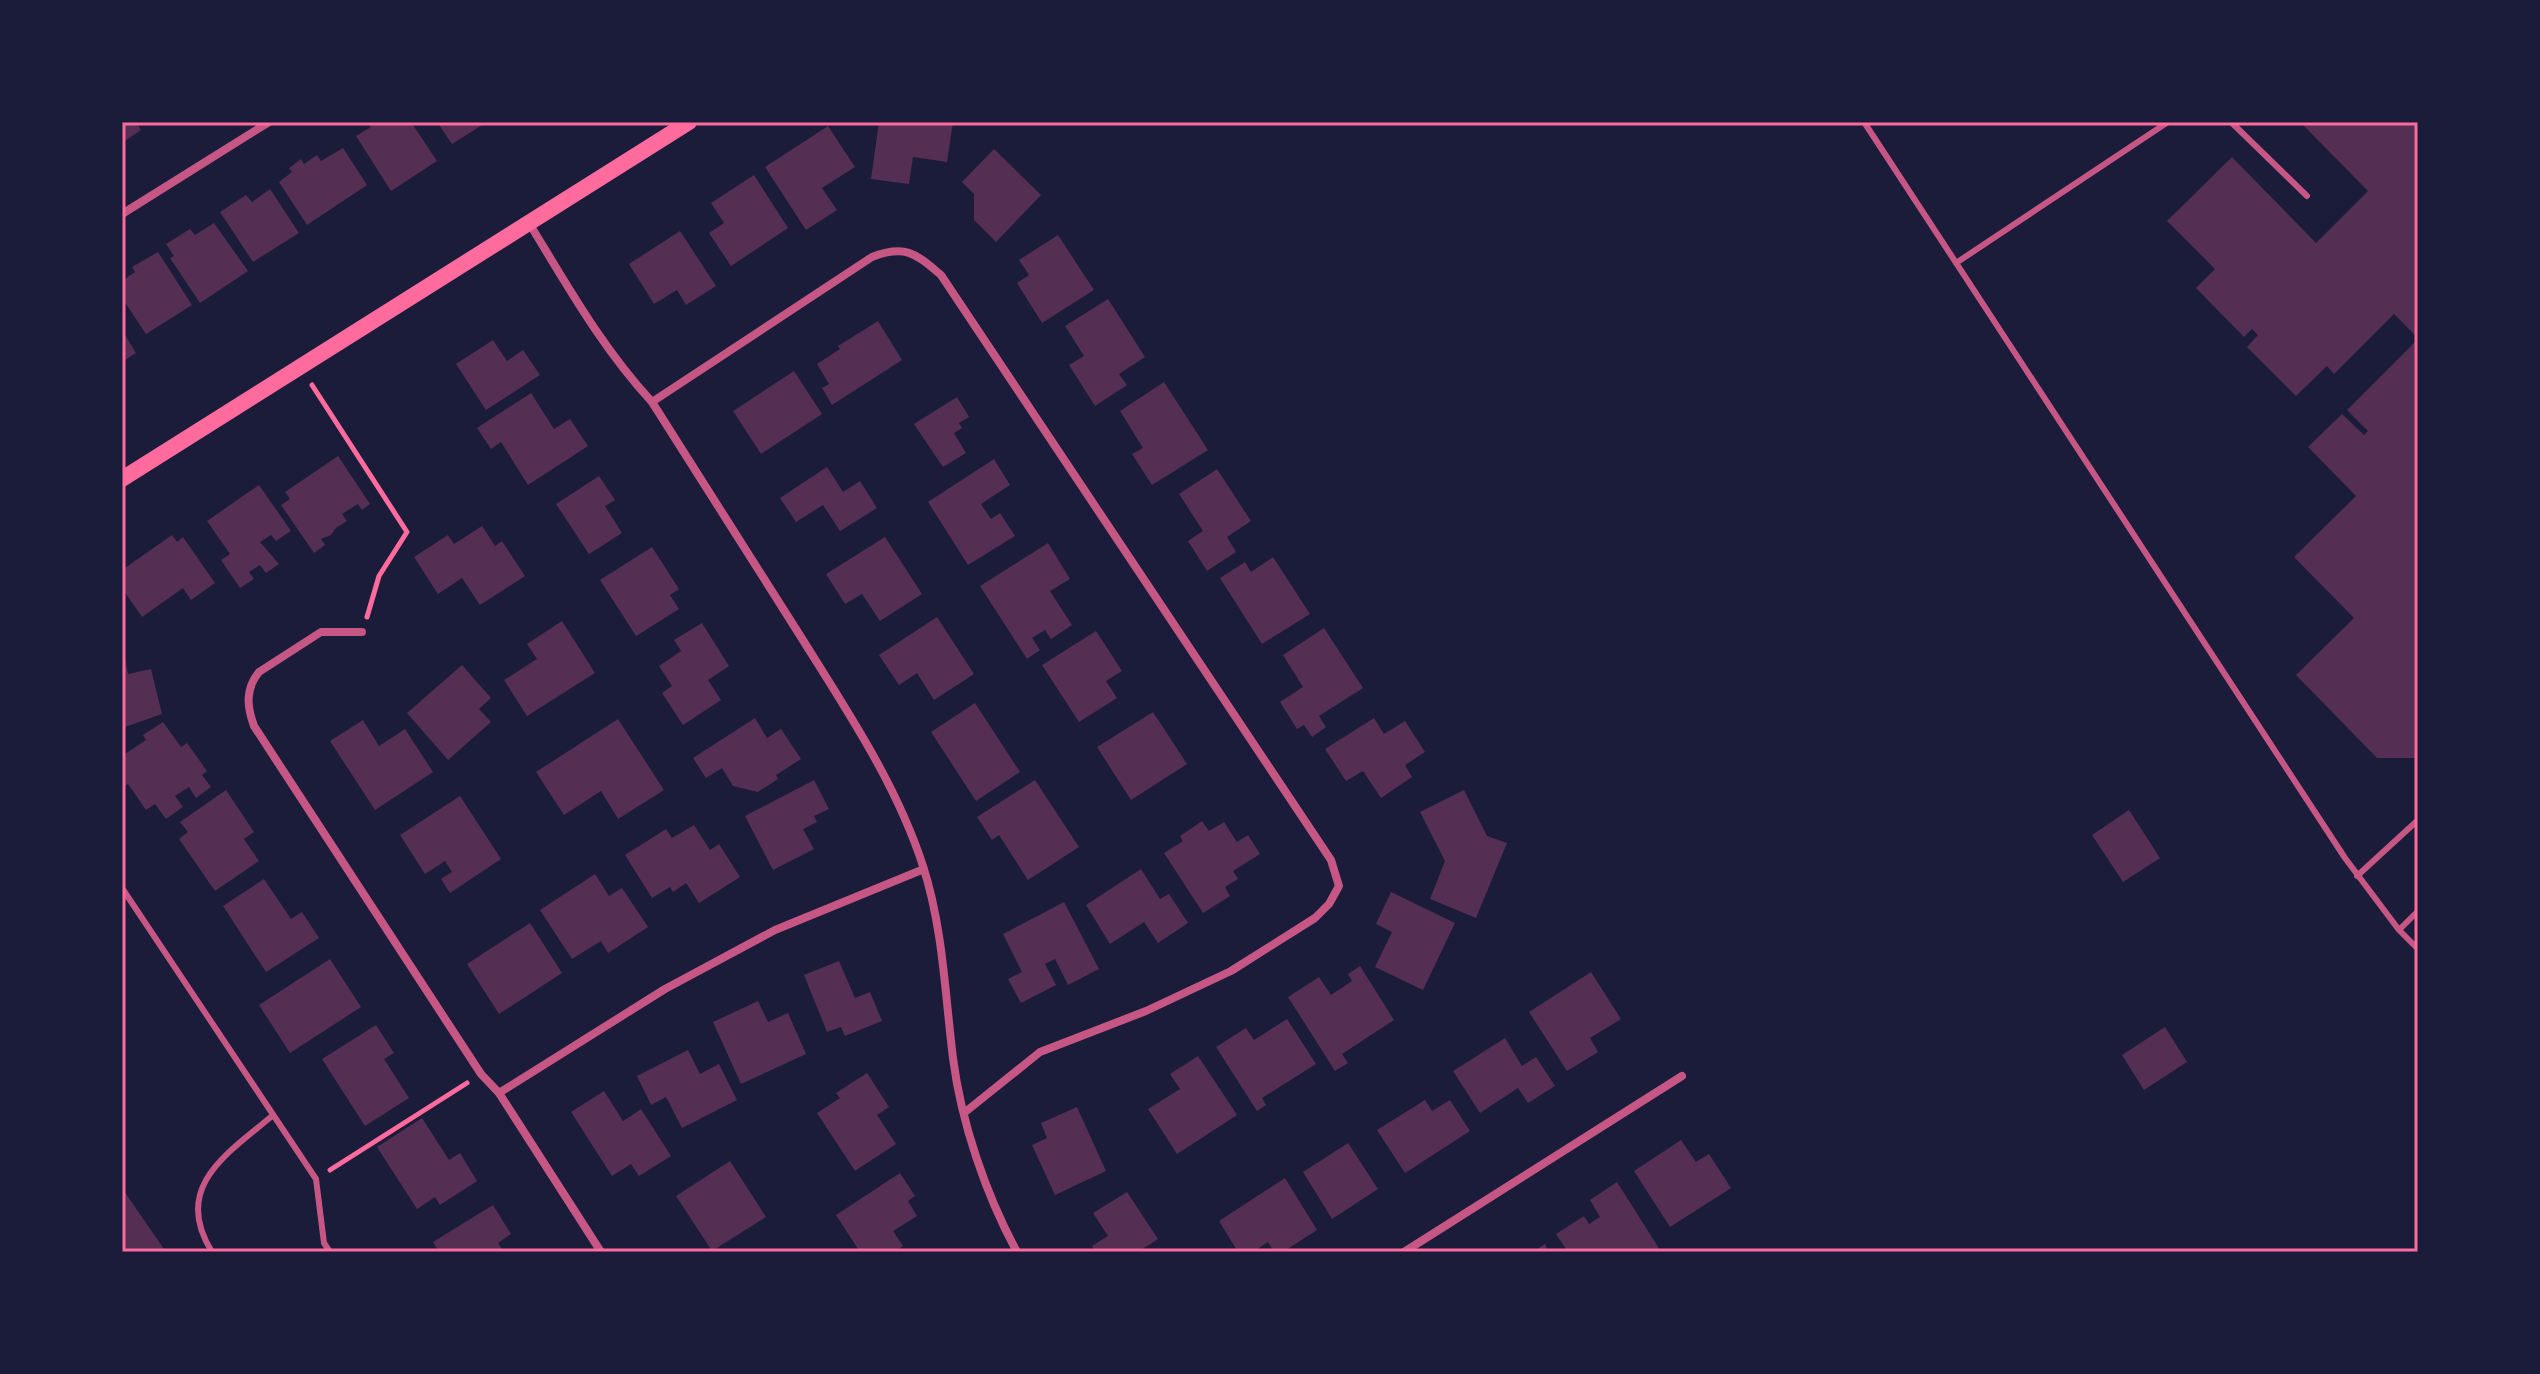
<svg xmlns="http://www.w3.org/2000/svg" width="2540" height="1374" font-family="Signika,sans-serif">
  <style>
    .building { fill: #542f53 }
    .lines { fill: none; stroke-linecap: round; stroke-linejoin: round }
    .path { stroke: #ff6b9d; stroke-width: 5 }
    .service { stroke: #c65784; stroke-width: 6 }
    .minor { stroke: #c65784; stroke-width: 8 }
    .secondary { stroke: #ff6b9d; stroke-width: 16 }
    .neatline { fill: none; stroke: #ff6b9d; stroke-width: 3 }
  </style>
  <rect width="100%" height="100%" fill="#1b1b3a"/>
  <path class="building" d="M122 122H136L141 130 122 143Z
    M367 122H411L437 161 391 191 356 136 371 127Z
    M437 122H487L452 144Z
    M879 122H953L947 162 913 157 909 184 871 179Z
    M2300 122H2418V338L2394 314 2334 374 2327 366 2296 396 2247 347 2258 335 2252 329 2244 337 2196 288 2215 269 2167 221 2232 157 2316 243 2368 191Z
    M828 126 855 167 822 188 837 210 806 230 765 167Z
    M343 148 367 185 307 225 279 182 292 172 289 168 301 159 304 164 317 155 321 161Z
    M994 149 1041 195 996 242 974 220V194L962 182Z
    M754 175 788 228 731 266 709 233 724 223 711 203Z
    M270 189 299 233 253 262 220 212 246 195 252 202Z
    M214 223 248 271 200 303 170 258 174 256 166 244 190 229 195 235Z
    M680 231 716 286 686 305 677 290 654 304 629 264Z
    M1058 235 1094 290 1042 323 1017 283 1029 275 1019 260Z
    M158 252 192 305 146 334 122 298V281L135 272 132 267Z
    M1108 299 1145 357 1119 374 1127 385 1095 406 1069 365 1084 356 1065 326Z
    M878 321 902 360 832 405 822 388 829 384 817 364 840 349 838 346Z
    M122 330 136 353 122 362Z
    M2418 339V459L2415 462 2418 465V758H2377L2296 675 2354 618 2294 557 2356 496 2308 447 2342 414 2364 435 2368 431 2347 410Z
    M493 340 507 361 523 350 540 375 486 410 456 364Z
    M794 371 822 414 761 454 733 411Z
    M1164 382 1208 450 1152 485 1132 454 1143 448 1120 411Z
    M531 393 554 429 570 419 588 446 528 485 501 442 491 449 477 428Z
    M957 397 969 417 959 423 962 428 954 433 966 453 943 467 914 424Z
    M338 456 370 504 362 510 358 504 342 514 347 521 336 528 331 535 321 539 325 545 314 553 281 505 290 499 285 492Z
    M994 459 1010 485 981 504 991 519 1000 513 1015 536 968 565 928 502Z
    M827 467 843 492 860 481 877 508 840 531 823 505 796 522 780 498Z
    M1217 469 1251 521 1227 537 1236 552 1207 571 1188 541 1203 531 1179 494Z
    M599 476 615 500 605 506 622 533 589 554 556 504Z
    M259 485 291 531 276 541 271 535 260 542 279 564 266 573 260 565 249 572 254 579 240 588 221 560 230 554 207 521Z
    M482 526 495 546 502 541 525 576 480 605 462 578 438 594 414 557 448 535 454 544Z
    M172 535 177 542 183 537 215 583 191 600 183 588 142 617 122 588V570Z
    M885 537 922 594 880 621 862 594 845 604 826 574Z
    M1048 543 1070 579 1050 591 1072 625 1051 639 1045 630 1032 638 1040 650 1027 659 980 586Z
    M652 547 679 589 670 595 679 609 636 636 600 580Z
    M1273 557 1310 614 1262 644 1220 578 1245 562 1251 572Z
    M937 617 974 674 934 700 917 673 899 685 879 655Z
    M562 621 595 673 527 716 504 680 537 659 527 644Z
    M702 623 729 666 708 680 721 700 683 725 662 693 672 686 659 666 681 651 674 640Z
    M1324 628 1363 688 1319 716 1326 727 1312 737 1304 725 1297 729 1280 702 1303 687 1283 655Z
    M1096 631 1122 671 1106 681 1117 698 1079 722 1042 665Z
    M122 659H125L128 674 151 669 162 714 122 728Z
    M462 665 491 698 479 709 491 722 448 760 407 713Z
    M975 703 1020 772 976 801 931 732Z
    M1153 712 1187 764 1131 800 1097 747Z
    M755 718 767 738 781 729 801 759 776 775 778 779 758 792 733 786 722 768 706 778 693 758Z
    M1374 718 1384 734 1405 721 1425 752 1405 765 1412 777 1381 798 1363 771 1346 781 1325 749Z
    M618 719 664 790 618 819 601 791 564 815 536 772Z
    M363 720 379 746 405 729 433 772 375 810 330 741Z
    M163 722 181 747 187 743 207 771 202 775 211 787 196 798 189 787 175 796 183 807 166 819 155 804 146 810 128 784 123 787 122 785V756L146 740 143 735Z
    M814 780 829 809 814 816 817 822 803 829 814 849 773 870 745 816Z
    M1035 780 1079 847 1028 880 999 835 992 840 977 817Z
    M226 790 254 832 244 839 259 861 215 891 179 839 188 832 180 822Z
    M1464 790 1487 836 1507 843 1476 918 1430 899 1445 861 1420 812Z
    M460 796 501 859 450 893 441 879 452 872 445 861 425 874 400 835Z
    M2129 810 2160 858 2123 882 2092 835Z
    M1202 821 1209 831 1224 822 1237 842 1248 835 1260 854 1233 871 1238 879 1225 887 1230 896 1203 913 1164 853 1183 841 1180 836Z
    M694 825 710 850 719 844 740 877 699 903 686 883 673 892 670 887 652 898 625 855 666 829 672 838Z
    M1141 869 1160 899 1169 894 1188 923 1158 943 1144 922 1110 944 1086 905Z
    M595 874 609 896 622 888 648 927 608 953 601 941 572 959 540 910Z
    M264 879 291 919 302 912 319 938 266 972 223 906Z
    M1391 892 1455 923 1423 990 1375 967 1392 932 1376 924Z
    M1064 902 1099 969 1068 985 1055 959 1045 964 1056 985 1021 1003 1008 979 1022 972 1003 934Z
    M530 923 562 973 499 1014 467 964Z
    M330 959 361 1007 290 1053 259 1005Z
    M839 961 855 998 870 992 882 1021 845 1036 841 1027 827 1032 804 975Z
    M1360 966 1394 1020 1342 1054 1348 1063 1335 1071 1288 997 1319 977 1331 995 1352 981 1348 974Z
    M1591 972 1621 1019 1590 1038 1598 1052 1567 1071 1529 1012Z
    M758 1001 768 1022 788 1013 806 1054 741 1084 713 1022Z
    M1287 1019 1316 1064 1262 1098 1266 1105 1257 1111 1216 1047 1246 1028 1254 1040Z
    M376 1025 394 1053 384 1059 409 1098 365 1126 322 1059Z
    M2165 1027 2187 1062 2144 1090 2122 1055Z
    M1505 1038 1522 1066 1536 1057 1555 1086 1528 1103 1518 1088 1480 1113 1453 1071Z
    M688 1050 700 1074 719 1064 737 1100 682 1128 666 1097 651 1105 637 1076Z
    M1198 1056 1237 1115 1177 1154 1148 1109 1180 1089 1170 1074Z
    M867 1073 889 1107 877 1115 896 1144 855 1171 817 1113 840 1098 836 1093Z
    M604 1091 623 1121 641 1109 671 1156 639 1176 631 1164 612 1176 571 1112Z
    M1425 1100 1432 1111 1450 1100 1470 1131 1405 1173 1377 1130Z
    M1077 1107 1106 1171 1055 1195 1032 1145 1047 1138 1041 1123Z
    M422 1118 449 1160 460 1153 477 1181 440 1205 435 1197 417 1209 377 1147Z
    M1681 1140 1696 1162 1709 1154 1731 1188 1670 1227 1634 1171Z
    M1348 1143 1378 1189 1332 1219 1303 1172Z
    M730 1161 766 1217 712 1251 676 1196Z
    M900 1173 915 1196 908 1201 917 1216 893 1231 903 1246 894 1252H860L836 1215Z
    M1285 1178 1317 1230 1283 1252H1274L1268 1242 1253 1252H1238L1219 1221Z
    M1617 1182 1660 1250 1657 1252 1622 1250 1568 1252 1556 1234 1584 1216 1589 1224 1600 1217 1590 1200Z
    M122 1188 166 1252H122Z
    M1127 1192 1158 1239 1138 1252H1096L1092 1246 1108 1236 1093 1213Z
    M493 1205 511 1234 498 1243 504 1252H439L433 1242Z
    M1545 1244 1549 1252H1533Z"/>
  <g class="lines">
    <path class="path" d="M312 385 407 532 379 576 367 617
      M330 1170 467 1083"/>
    <path class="service" d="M1864 122 2345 858 2399 930 2418 949
      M2231 122 2307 196
      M1956 263 2168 122
      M2357 876 2418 820
      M122 888 316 1179 324 1243 330 1252
      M2399 930 2418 911
      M212 1252C171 1187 228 1153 272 1116"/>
    <path class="minor" d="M122 214 269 122
      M529 223C567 285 602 348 652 402 702 480 751 559 801 637 847 711 896 783 923 866 943 928 945 994 953 1058 961 1122 986 1195 1017 1252
      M652 402 872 257C906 244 916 254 941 275L1331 860 1339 886 1329 904 1315 918 1231 971 1146 1011 1040 1052 964 1113
      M362 632H321L259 672C245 689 247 707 254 726L481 1074 499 1093 601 1252
      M499 1093 665 989 775 930 924 869
      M1404 1252 1682 1076"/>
    <path class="secondary" d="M122 479 689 122"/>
  </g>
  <rect width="2540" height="1374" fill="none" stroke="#1b1b3a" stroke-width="248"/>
  <rect x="124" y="124" width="2292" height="1126" class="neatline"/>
</svg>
